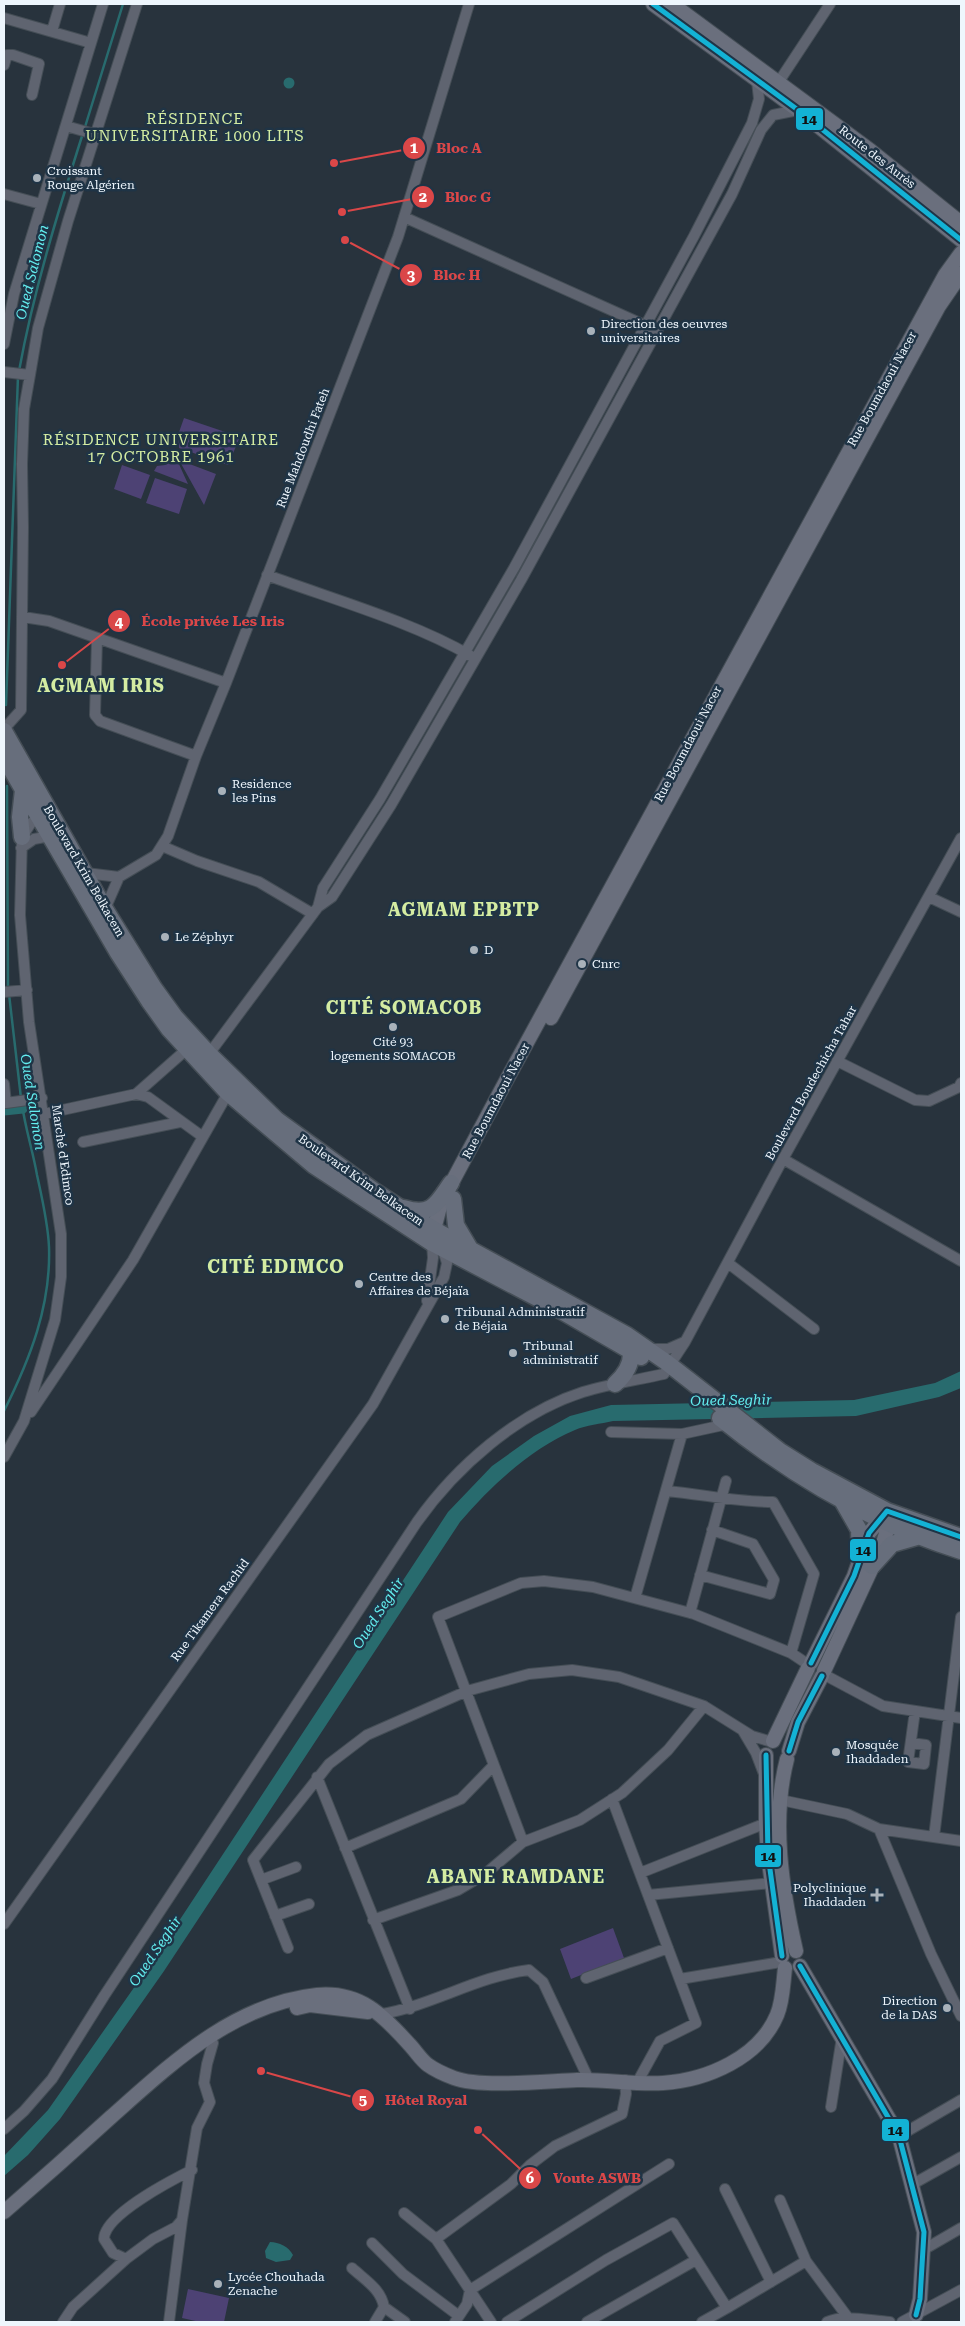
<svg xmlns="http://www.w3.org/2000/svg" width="965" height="2326" font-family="'Roboto Serif',serif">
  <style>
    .green { fill: #4d4274 }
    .water { fill: #286b6e }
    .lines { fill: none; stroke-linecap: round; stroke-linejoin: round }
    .stream { stroke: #286b6e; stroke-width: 2.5 }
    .canal { stroke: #286b6e; stroke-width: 9 }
    .street-casing { stroke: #454e56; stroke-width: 12 }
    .secondary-casing { stroke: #454e56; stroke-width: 16 }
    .primary-casing { stroke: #454e56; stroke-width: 19 }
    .street { stroke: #5f6470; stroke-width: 10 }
    .secondary { stroke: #6a6f7d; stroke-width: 14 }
    .primary { stroke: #676e7c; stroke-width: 16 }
    .bus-1-casing { stroke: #1f3446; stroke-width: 9 }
    .bus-1 { stroke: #13b2d5; stroke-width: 5 }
    .poi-dot { fill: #a9b2ba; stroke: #1f3446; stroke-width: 2 }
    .labels { text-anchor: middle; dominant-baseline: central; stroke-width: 5; stroke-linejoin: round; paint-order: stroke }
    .street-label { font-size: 12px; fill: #eef6fd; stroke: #1f3446 }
    .poi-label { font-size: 12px; fill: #eef6fd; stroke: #1f3446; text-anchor: start }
    .water-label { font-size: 14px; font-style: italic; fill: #63edef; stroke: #1f3446 }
    .quarter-label { font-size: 15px; letter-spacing: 1px; fill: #d4eca2; stroke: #1f3446 }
    .district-label { font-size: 18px; font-weight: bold; letter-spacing: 1px; fill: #d4eca2; stroke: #1f3446 }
    .leader { fill: none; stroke: #da4748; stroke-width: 2 }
    .callout-dot { fill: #da4748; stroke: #1f3446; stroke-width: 2 }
    .mark-label { font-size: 15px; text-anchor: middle; font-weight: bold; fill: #fff }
    .callout-label { font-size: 14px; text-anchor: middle; font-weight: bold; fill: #da4748; stroke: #1f3446; stroke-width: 5; stroke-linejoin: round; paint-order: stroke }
    .line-badge { stroke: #1f3446; stroke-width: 2 }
    .pale-badge-label { font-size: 14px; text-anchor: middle; font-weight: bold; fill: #111 }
  </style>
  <rect width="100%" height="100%" fill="#28333d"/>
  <path class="green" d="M184 418 240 437 228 465 179 448 178 435Z
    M175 460 178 462 188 484 154 471 157 466 165 465Z
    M179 460 216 474 204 505Z
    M122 465 150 475 141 499 114 489Z
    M155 478 187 489 179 514 146 503Z
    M613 1928 624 1958 571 1979 560 1949Z
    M188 2289 229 2298 224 2322H200L182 2318Z"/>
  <path class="water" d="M283.5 83a5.5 5.5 0 1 1 11 0a5.5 5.5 0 1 1-11 0Z
    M961 1371V1388L939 1397 856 1416 613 1421C601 1424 586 1425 575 1430 530 1449 491 1486 460 1522L164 1971 60 2119 28 2155 4 2176V2156L48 2110 152 1962 448 1512 492 1466 534 1436 570 1416 611 1405 854 1400 935 1383Z
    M270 2242C279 2242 289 2247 293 2255L290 2260 276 2262 266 2258 265 2251Z"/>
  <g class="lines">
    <path class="stream" d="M85 127 123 4
      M19 371C34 289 58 212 83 133
      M6 705 18 376
      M7 786 8 989
      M9 994 21 1098
      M4 1411C30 1359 51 1306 49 1247 48 1223 42 1198 37 1175 33 1151 25 1128 22 1104"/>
    <path class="canal" d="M4 1111 23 1109"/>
    <defs>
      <path id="street" d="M4 18 91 43
        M52 31 60 4
        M4 65 7 55H13L39 64 32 95
        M776 86 830 4
        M66 126 94 134
        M4 194 41 204
        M404 217 651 328
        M4 344 14 294 103 4
        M4 372 30 375
        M267 575C332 599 413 622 471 656
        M23 617 49 621 226 683
        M97 638 95 715 100 721 196 756
        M4 729 21 710 23 527 22 464 24 409 30 375 38 328 68 221 137 4
        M162 846 197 861 259 882 313 914
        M21 848 34 839 50 836
        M86 873 119 877
        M929 897 961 912
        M318 907 323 888 380 799 514 568 694 236 752 123 759 99 757 81
        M105 909 119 877 156 855 168 836 196 756 226 683 398 237 469 4
        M4 992 27 990
        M209 1054 318 907 332 897 391 805 521 580 732 194 761 130 773 115 798 110
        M837 1061 915 1100 929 1101 959 1087 961 1083
        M4 1084 6 1103H4
        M136 1094 187 1049
        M6 1103 42 1098
        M44 1114 136 1094 148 1097 203 1137
        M83 1142 180 1122
        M783 1159 961 1261
        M728 1263 814 1329
        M427 1301 433 1258 432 1243
        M650 1349H668L684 1342
        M31 1412 133 1260 228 1093
        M611 1432 682 1434
        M4 1457 24 1421 55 1320 61 1277V1234L29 1022 20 915 22 837 31 823 43 817
        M666 1491C701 1494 737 1502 773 1502L814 1574 791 1653
        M700 1575 770 1594 774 1580 753 1544 712 1530
        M635 1598 682 1434 728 1424
        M690 1613 726 1481
        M823 1674 883 1706 961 1718
        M743 1731 756 1753 764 1774
        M911 1743 926 1745 924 1764 908 1762 915 1711
        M317 1777 410 2009
        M612 1799 696 2023 660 2041 638 2081
        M781 1800 847 1814 879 1829 961 1841
        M879 1829 931 1954 961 2016
        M934 1837 961 1617
        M523 1842 438 1617 521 1583 544 1581 593 1587 694 1614 791 1653 809 1665
        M345 1848 461 1799 494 1765
        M640 1873 766 1823
        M261 1880 296 1867
        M648 1895 772 1883
        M275 1916 309 1904
        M373 1920 458 1890 485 1874 523 1842 580 1820 622 1793 668 1750 704 1706
        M4 1924 373 1404 444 1277 447 1263 443 1250
        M288 1948 253 1860 329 1764 367 1735 467 1691 529 1674 572 1670 619 1677 704 1706 752 1736 772 1742
        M586 1978 668 1948
        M680 1979 781 1962
        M382 2014C433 2005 478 1976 529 1970L543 1982 589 2080
        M831 2107 842 2037
        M4 2129 24 2111 52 2079 104 1996 417 1522C456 1467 517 1413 583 1392 609 1384 637 1380 664 1374L685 1342 783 1159 961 838
        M899 2136 961 2100
        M913 2184 961 2157
        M725 2189 771 2282
        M404 2213 436 2239
        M182 2220 176 2227 153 2239 126 2259 113 2253 104 2239C104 2215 172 2180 192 2170
        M372 2243 403 2274 459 2316
        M923 2250 961 2228
        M806 2261 849 2319
        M352 2268C365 2280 381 2289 384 2307L405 2322
        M727 2308 806 2261 780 2200
        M63 2322 73 2307 126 2259
        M169 2322 182 2220 197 2128 210 2102 204 2083 207 2064 213 2043
        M375 2322 384 2307
        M455 2322 467 2304 470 2290 669 2164
        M491 2322 436 2239 511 2184 530 2165 555 2146 622 2114 626 2094 625 2080
        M507 2322 606 2260 673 2223 727 2308 702 2322
        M587 2322 696 2260
        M827 2322C844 2314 871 2321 890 2322
        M902 2322 961 2290"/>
      <path id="secondary" d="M653 4 798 110 961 240
        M672 4 871 151 961 223
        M551 1018 939 306 961 274
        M432 1237 441 1203 506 1081 945 275 961 253
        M811 1663 854 1576 869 1533 886 1513
        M824 1671 882 1546 889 1524 888 1513
        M773 1741 808 1668
        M789 1751 798 1722 822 1676
        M766 1755V1823L768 1855 782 1956
        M787 1759C771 1821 782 1890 796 1951
        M800 1966 899 2136 924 2232 920 2299 916 2315
        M297 2008 310 2005 368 2012
        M4 2212C40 2181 76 2149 111 2117 171 2064 233 2004 317 1995 360 1991 383 2015 409 2044 415 2050 421 2060 428 2065 435 2070 446 2075 454 2078 480 2088 547 2081 577 2080 606 2079 635 2085 663 2083 707 2080 759 2058 777 2015 783 2001 783 1984 785 1968"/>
      <path id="primary" d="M4 731 105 909 154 988 175 1017 209 1054 277 1120 373 1190 433 1229 627 1335 666 1362 780 1451 812 1471 887 1511 961 1537
        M4 757 118 953 149 1001 169 1029 228 1093 313 1165 432 1243 558 1309 641 1357
        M22 837 20 817 23 790
        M453 1199 456 1225 469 1247
        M404 1208C432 1217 437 1203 451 1183
        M615 1384C625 1375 632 1365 631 1351
        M720 1418C793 1477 871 1523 961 1551
        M843 1502 859 1530 860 1562
        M872 1566 892 1544 920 1536"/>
    </defs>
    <use href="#street" class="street-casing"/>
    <use href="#secondary" class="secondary-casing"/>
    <use href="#primary" class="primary-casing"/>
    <use href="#street" class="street"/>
    <use href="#secondary" class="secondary"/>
    <use href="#primary" class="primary"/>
    <defs>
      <path id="bus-1" d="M653 4 798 110 961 240
        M811 1663 854 1576 869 1533 887 1511 961 1537
        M789 1751 798 1722 822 1676
        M766 1755 768 1855 782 1956
        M800 1966 899 2136 924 2232 920 2299 916 2315"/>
    </defs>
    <use href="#bus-1" class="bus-1-casing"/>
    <use href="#bus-1" class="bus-1"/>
  </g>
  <g class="poi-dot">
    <circle cx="37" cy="178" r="5"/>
    <circle cx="591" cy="331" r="5"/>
    <circle cx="222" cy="791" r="5"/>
    <circle cx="165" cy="937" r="5"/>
    <circle cx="474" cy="950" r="5"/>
    <circle cx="582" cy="964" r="5"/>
    <circle cx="393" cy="1027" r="5"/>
    <circle cx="359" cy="1284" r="5"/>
    <circle cx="445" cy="1319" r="5"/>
    <circle cx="513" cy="1353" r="5"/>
    <circle cx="836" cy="1752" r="5"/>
    <path d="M874.5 1887.5h5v5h5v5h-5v5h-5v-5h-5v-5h5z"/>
    <circle cx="947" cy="2008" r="5"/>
    <circle cx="218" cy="2284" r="5"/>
  </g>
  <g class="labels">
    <g class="street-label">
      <text transform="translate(877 157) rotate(38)">Route des Aurès</text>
      <text transform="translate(882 389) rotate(-61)">Rue Boumdaoui Nacer</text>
      <text transform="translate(303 448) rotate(-69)">Rue Mahdoudhi Fateh</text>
      <text transform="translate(688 744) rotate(-62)">Rue Boumdaoui Nacer</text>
      <text transform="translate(84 871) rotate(60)">Boulevard Krim Belkacem</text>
      <text transform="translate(811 1083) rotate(-61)">Boulevard Boudechicha Tahar</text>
      <text transform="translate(496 1101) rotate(-62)">Rue Boumdaoui Nacer</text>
      <text transform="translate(63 1155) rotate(82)">Marché d'Edimco</text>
      <text transform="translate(361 1180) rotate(35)">Boulevard Krim Belkacem</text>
      <text transform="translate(210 1610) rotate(-54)">Rue Tikamera Rachid</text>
    </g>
    <g class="poi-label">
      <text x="47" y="171">Croissant<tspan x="47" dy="14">Rouge Algérien</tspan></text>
      <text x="601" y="324">Direction des oeuvres<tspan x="601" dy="14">universitaires</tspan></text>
      <text x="232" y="784">Residence<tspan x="232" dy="14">les Pins</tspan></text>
      <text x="175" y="937">Le Zéphyr</text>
      <text x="484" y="950">D</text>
      <text x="592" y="964">Cnrc</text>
      <text x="393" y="1042" text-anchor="middle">Cité 93<tspan x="393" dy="14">logements SOMACOB</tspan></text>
      <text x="369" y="1277">Centre des<tspan x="369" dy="14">Affaires de Béjaïa</tspan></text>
      <text x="455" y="1312">Tribunal Administratif<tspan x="455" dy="14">de Béjaia</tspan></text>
      <text x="523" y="1346">Tribunal<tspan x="523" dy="14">administratif</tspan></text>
      <text x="846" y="1745">Mosquée<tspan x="846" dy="14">Ihaddaden</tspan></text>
      <text x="866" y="1888" text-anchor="end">Polyclinique<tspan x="866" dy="14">Ihaddaden</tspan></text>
      <text x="937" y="2001" text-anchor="end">Direction<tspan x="937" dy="14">de la DAS</tspan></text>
      <text x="228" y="2277">Lycée Chouhada<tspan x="228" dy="14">Zenache</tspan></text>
    </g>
    <g class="water-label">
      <text transform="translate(32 272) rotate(-76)">Oued Salomon</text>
      <text transform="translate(33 1102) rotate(81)">Oued Salomon</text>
      <text transform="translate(731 1400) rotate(-1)">Oued Seghir</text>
      <text transform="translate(378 1613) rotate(-57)">Oued Seghir</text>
      <text transform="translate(155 1951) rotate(-56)">Oued Seghir</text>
    </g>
    <g class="quarter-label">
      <text x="195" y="119">RÉSIDENCE<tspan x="195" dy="17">UNIVERSITAIRE 1000 LITS</tspan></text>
      <text x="161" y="440">RÉSIDENCE UNIVERSITAIRE<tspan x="161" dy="17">17 OCTOBRE 1961</tspan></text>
    </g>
    <g class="district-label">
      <text x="101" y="685">AGMAM IRIS</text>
      <text x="464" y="909">AGMAM EPBTP</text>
      <text x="404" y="1007">CITÉ SOMACOB</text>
      <text x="276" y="1266">CITÉ EDIMCO</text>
      <text x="516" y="1876">ABANE RAMDANE</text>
    </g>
  </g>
  <path class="leader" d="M334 163L414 148M342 212L423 197M345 240L411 275M62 665L119 621M261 2071L363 2100M478 2130L530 2178"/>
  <g class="callout-dot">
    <circle cx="334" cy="163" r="5"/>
    <circle cx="342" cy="212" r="5"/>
    <circle cx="345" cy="240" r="5"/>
    <circle cx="62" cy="665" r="5"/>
    <circle cx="261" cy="2071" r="5"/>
    <circle cx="478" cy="2130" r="5"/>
    <circle cx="414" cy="148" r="12"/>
    <circle cx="423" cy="197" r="12"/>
    <circle cx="411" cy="275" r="12"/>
    <circle cx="119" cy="621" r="12"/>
    <circle cx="363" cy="2100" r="12"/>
    <circle cx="530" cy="2178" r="12"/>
  </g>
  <g class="mark-label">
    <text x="414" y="153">1</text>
    <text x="423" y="202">2</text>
    <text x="411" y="281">3</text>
    <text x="119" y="627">4</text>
    <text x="363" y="2105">5</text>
    <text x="530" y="2183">6</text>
  </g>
  <g class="callout-label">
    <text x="459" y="153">Bloc A</text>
    <text x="468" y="202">Bloc G</text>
    <text x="457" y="280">Bloc H</text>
    <text x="213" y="626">École privée Les Iris</text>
    <text x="426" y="2105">Hôtel Royal</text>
    <text x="597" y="2183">Voute ASWB</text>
  </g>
  <g class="line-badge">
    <rect x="795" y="107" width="29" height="24" rx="5" fill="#13b2d5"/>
    <rect x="849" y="1538" width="28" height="24" rx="5" fill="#13b2d5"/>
    <rect x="754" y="1844" width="28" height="24" rx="5" fill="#13b2d5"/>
    <rect x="881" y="2118" width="29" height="24" rx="5" fill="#13b2d5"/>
  </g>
  <g class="pale-badge-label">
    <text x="809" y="124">14</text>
    <text x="863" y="1555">14</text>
    <text x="768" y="1861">14</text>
    <text x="895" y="2135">14</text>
  </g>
  <rect width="965" height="2326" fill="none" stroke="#eef6fd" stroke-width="10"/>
</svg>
